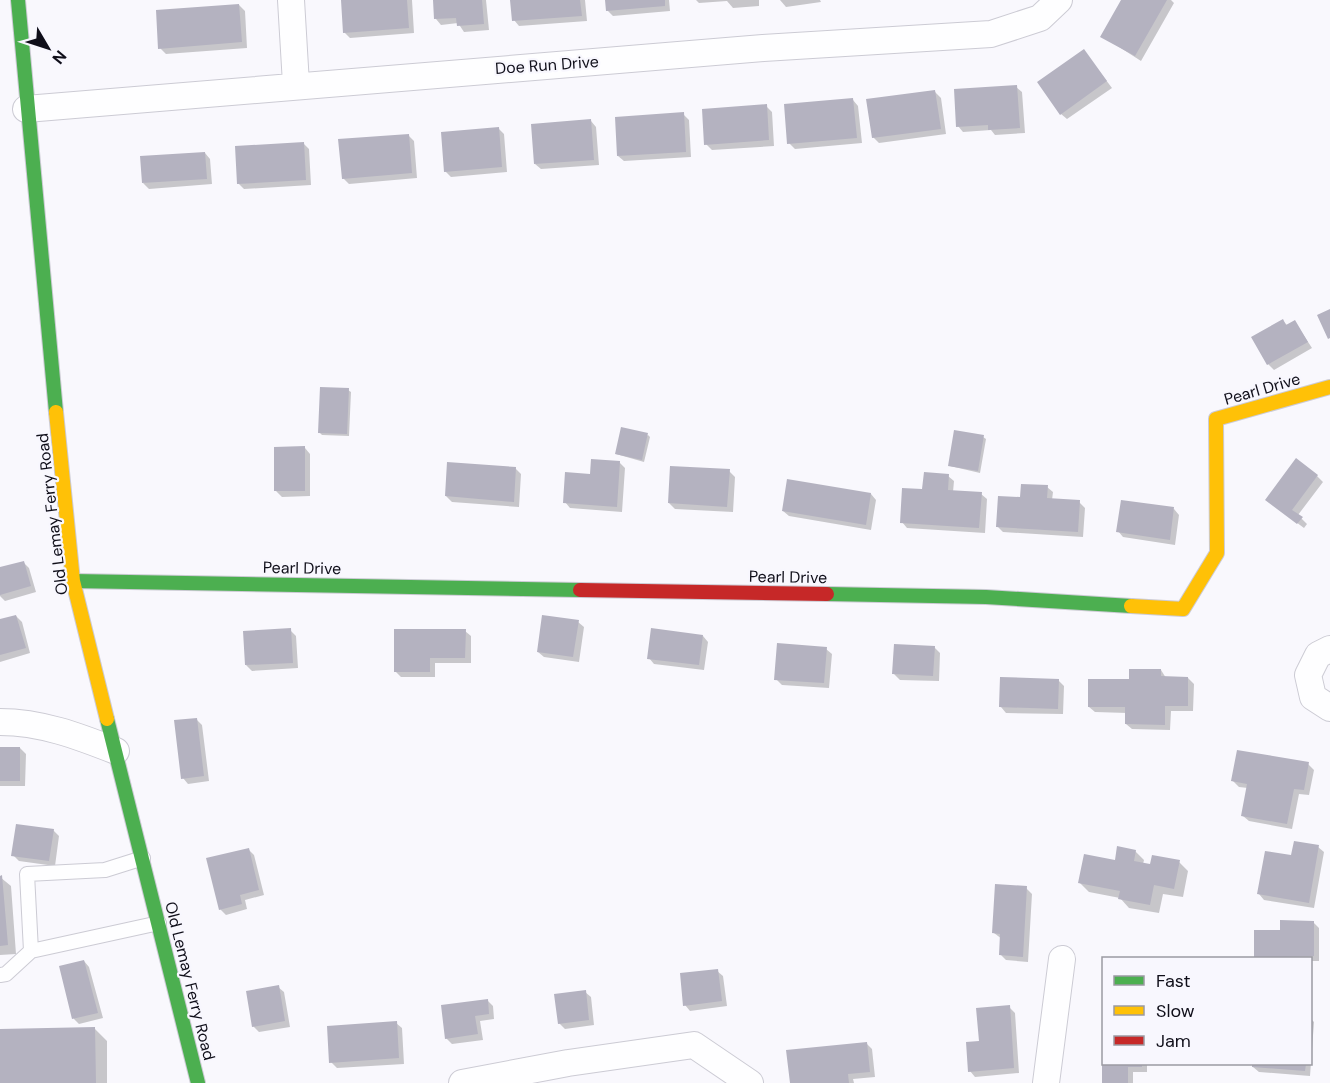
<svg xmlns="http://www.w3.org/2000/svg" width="1330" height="1083" font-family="'DM Sans',sans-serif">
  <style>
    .shadow { fill: #0003 }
    .building { fill: #b4b2c0 }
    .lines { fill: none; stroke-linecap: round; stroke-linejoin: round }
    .lane-casing { stroke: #cccbd4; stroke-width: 16 }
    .street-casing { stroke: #cccbd4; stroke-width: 28 }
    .fast-casing { stroke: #cccbd4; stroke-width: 16 }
    .slow-casing { stroke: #cccbd4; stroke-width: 16 }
    .jam-casing { stroke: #cccbd4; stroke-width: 16 }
    .lane { stroke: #fefeff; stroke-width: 14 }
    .street { stroke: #fefeff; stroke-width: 26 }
    .fast { stroke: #4caf50; stroke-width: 14 }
    .slow { stroke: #ffc107; stroke-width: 14 }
    .jam { stroke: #c62828; stroke-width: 14 }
    .labels { text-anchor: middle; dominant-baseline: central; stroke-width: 4.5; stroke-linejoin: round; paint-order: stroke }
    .street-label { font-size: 16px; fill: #0f0e19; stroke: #f8f7fe }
  </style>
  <rect width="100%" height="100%" fill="#f9f8fd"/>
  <path class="shadow" d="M342 0H412L414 33 350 38 344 32Z
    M434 0H486L489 30 464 32 458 23 441 25 436 19Z
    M512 0H585L587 21 519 26 514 20Z
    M606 0H669L670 11 613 16 607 10Z
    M696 0H759V6L733 8 727 1 699 3Z
    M780 0H820L821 2 786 7Z
    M1123 0H1171L1174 3 1141 61 1102 36Z
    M239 5 245 11 247 48 166 54 160 48Z
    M1084 51 1112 88 1067 119 1061 114Z
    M1016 87 1022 92 1025 133 995 135 991 130 963 132 958 126Z
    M935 92 941 98 946 134 879 143 873 137Z
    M853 100 858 106 862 143 795 149 789 143Z
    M766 106 772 112 774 146 712 150 706 144Z
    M683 114 689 120 691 157 624 161 618 156Z
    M591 121 596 127 599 165 541 169 535 164Z
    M498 128 504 134 507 172 451 177 445 171Z
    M408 135 414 141 417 178 349 184 343 178Z
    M303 143 309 149 311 185 244 189 238 183Z
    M205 153 210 159 212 184 149 189 143 183Z
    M1283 321 1288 326 1295 322 1312 348 1274 370 1268 364Z
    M348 390 351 392 349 436 322 435 320 433Z
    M648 435 650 437 644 462 616 454Z
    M983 437 986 439 980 473 950 466Z
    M305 448 310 454V496L282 497 276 491Z
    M619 462 625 468 622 512 570 508 565 502 591 475Z
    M515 468 521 474 519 507 452 502 446 496Z
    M729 471 735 477 733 512 675 509 669 503Z
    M948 476 954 481 953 492 981 494 987 499 985 533 907 528 902 522 924 491Z
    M1317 476 1323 482 1298 515 1307 524 1304 528 1273 505Z
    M1047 487 1053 492 1052 500 1079 502 1085 508 1083 537 1003 532 998 527 1021 499Z
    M871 494 876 500 871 530 789 516 783 511Z
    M1174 509 1179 515 1175 545 1123 537 1118 531Z
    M23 562 29 568 36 592 5 601 0 596V569Z
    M16 616 22 622 30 653 0 662V621Z
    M578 622 584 627 579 662 544 657 538 652Z
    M290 630 296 636 298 668 252 671 246 665Z
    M465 631 471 636V663H435V677H401L395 671Z
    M703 636 708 642 704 670 654 664 649 658Z
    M934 647 940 653 939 681 900 680 894 674Z
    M826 649 832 654 829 688 782 685 776 679Z
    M1161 670 1166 678H1188L1194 684 1193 711H1171L1170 730 1132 729 1126 724 1127 713 1095 712 1089 707 1130 680Z
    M1058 680 1064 686 1063 714 1006 713 1001 707Z
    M196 719 202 725 209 781 188 784 183 778Z
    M0 748H20L26 754 25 786H0Z
    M1308 764 1314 770 1309 795 1299 794 1292 829 1249 821 1243 816 1248 788 1239 787 1233 781Z
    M53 830 59 836 55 866 19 861 13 855Z
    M1318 847 1324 852 1314 908 1264 900 1259 894 1293 857Z
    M248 849 254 855 264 895 245 900 247 909 226 915 220 909Z
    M1135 851 1144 860 1143 864 1152 866 1179 862 1188 871 1183 897 1163 894 1159 913 1129 908 1120 898 1089 892 1080 883Z
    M0 877 11 886 16 954 0 955Z
    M1026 888 1032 894 1028 962 1006 960 1001 955 1002 939 994 933Z
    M1313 922 1319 928V961H1310V958H1255V932H1281Z
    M84 961 89 967 103 1018 79 1024 74 1019 60 967Z
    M717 971 723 976 727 1006 690 1011 685 1005Z
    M278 987 284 992 290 1027 259 1032 253 1026Z
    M585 992 591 997 594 1025 565 1029 559 1023Z
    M487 1000 493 1006 494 1019 480 1021 483 1040 452 1044 446 1038Z
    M1009 1007 1015 1013 1019 1073 975 1077 970 1071 981 1043Z
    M1310 1018 1314 1022 1310 1076 1259 1072 1253 1067V1064H1310Z
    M396 1023 402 1028 404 1064 337 1068 331 1062Z
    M95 1029 107 1041V1083H0V1031Z
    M866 1043 872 1049 875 1077 853 1079 854 1083H791Z
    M1104 1064H1147V1072H1133V1083H1103Z"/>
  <path class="building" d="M341 0H407L409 28 343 33Z
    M433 0H482L484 24 457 26 456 18 434 19Z
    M510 0H580L582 16 512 21Z
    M605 0H665V6L606 11Z
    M1121 0H1167L1135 56 1100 37Z
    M239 4 242 42 158 49 156 10Z
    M1084 49 1107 81 1060 115 1037 82Z
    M1017 85 1020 128 988 130V125L956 127 954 89Z
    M935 90 941 129 872 138 866 99Z
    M853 98 857 138 787 144 784 104Z
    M767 104 769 140 704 145 702 109Z
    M684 112 686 152 617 156 615 117Z
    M591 119 594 160 534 164 531 124Z
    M499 127 502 167 444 172 441 132Z
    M409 134 412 173 342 179 338 139Z
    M304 142 306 180 237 184 235 146Z
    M205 152 207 179 142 183 140 156Z
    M1330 309V338L1328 339 1317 315Z
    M1283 319 1286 325 1295 320 1308 342 1267 365 1251 337Z
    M320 387 349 388 347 434 318 433Z
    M621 427 648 433 642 460 615 454Z
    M954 430 984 435 978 471 948 466Z
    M305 446V491H274V447Z
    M1296 458 1318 475 1292 510 1303 517 1297 524 1265 500Z
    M591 459 620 461 617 507 563 503 565 472 590 474Z
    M447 462 516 467 514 502 445 496Z
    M670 466 730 469 727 507 668 503Z
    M924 472 949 474 948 490 982 492 979 528 900 523 902 488 922 489Z
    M787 479 871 493 866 525 782 511Z
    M1021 484 1048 485 1047 498 1080 500 1078 532 996 527 998 496 1020 497Z
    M1121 500 1174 507 1170 540 1116 532Z
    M24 561 31 586 0 595V567Z
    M16 615 26 648 0 655V619Z
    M542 615 579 620 573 657 537 652Z
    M291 628 293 663 245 665 243 631Z
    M651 628 703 635 699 665 647 659Z
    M394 629H466L465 658H430V672H394Z
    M777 643 827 647 824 683 774 680Z
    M894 644 935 646 933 676 892 674Z
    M1129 669H1161V676L1188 677V706H1165V725L1125 724V707H1088V679H1129Z
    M1000 677 1059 679 1058 709 999 707Z
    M197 718 204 776 181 779 174 720Z
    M0 747H20V781H0Z
    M1237 750 1309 762 1304 790 1294 789 1287 824 1241 816 1247 784 1231 781Z
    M16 824 54 829 49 861 11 856Z
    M1294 841 1319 845 1309 903 1257 894 1265 851 1291 855Z
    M1117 846 1136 850 1134 861 1150 864 1152 855 1180 860 1174 889 1154 885 1150 905 1118 899 1120 891 1078 883 1084 854 1115 860Z
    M249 848 259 890 240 895 242 904 219 910 206 858Z
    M2 875 8 945 0 946V876Z
    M995 884 1027 886 1023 957 999 955 1000 934 992 933Z
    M1280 920 1314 921V956L1254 958V930H1280Z
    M84 960 98 1013 72 1019 59 966Z
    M718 969 722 1001 683 1006 680 973Z
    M279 985 285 1021 252 1027 246 991Z
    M586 990 589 1020 558 1024 554 994Z
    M488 999 489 1014 475 1016 478 1034 445 1039 441 1005Z
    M1010 1005 1014 1068 968 1072 966 1042 979 1041 976 1008Z
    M397 1021 399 1058 329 1063 327 1026Z
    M95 1027 96 1083H0V1029Z
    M867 1042 870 1072 848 1074 849 1083H790L786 1050Z
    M1102 1064H1142V1067H1128V1083H1102Z
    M1252 1064H1306L1305 1071 1252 1067Z"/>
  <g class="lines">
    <defs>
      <path id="lane" d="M31 951 27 874 105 870 143 858
        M0 975 6 974 31 951 159 923"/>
      <path id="street" d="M291 0 296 84
        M26 109 763 48 991 34 1040 18 1059 0
        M1330 649 1318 655 1308 675 1313 697 1330 708
        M0 722C41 722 78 736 116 751
        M462 1083 568 1063 694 1045 750 1083
        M1046 1083 1062 959"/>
      <path id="fast" d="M18 0 56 412
        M73 581 580 590
        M827 594 986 597 1131 606
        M107 719 198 1083"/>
      <path id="slow" d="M56 412 73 581 107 719
        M1131 606 1183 609 1217 553 1216 419 1330 387"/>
      <path id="jam" d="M580 590 827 594"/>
    </defs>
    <use href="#lane" class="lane-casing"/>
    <use href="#street" class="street-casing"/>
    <use href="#fast" class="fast-casing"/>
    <use href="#slow" class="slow-casing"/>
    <use href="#jam" class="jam-casing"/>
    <use href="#lane" class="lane"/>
    <use href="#street" class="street"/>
    <use href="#fast" class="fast"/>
    <use href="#slow" class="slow"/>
    <use href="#jam" class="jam"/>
  </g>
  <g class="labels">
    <g class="street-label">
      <text transform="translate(547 65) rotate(-4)">Doe Run Drive</text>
      <text transform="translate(1262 389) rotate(-16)">Pearl Drive</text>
      <text transform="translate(52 514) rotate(-97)">Old Lemay Ferry Road</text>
      <text transform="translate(302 568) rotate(1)">Pearl Drive</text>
      <text transform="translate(788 577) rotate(1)">Pearl Drive</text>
      <text transform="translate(190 981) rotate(76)">Old Lemay Ferry Road</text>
    </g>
  </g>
  <rect x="1102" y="957" width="210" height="108" fill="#f8f7fe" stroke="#9b9aa2" stroke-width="1.5"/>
  <rect x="1114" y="976" width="30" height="9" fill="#4caf50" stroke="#9b9aa2" stroke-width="1.5"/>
  <text x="1156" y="987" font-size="18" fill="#0f0e19">Fast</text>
  <rect x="1114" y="1006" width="30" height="9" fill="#ffc107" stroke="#9b9aa2" stroke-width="1.5"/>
  <text x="1156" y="1017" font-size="18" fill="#0f0e19">Slow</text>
  <rect x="1114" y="1036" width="30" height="9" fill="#c62828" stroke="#9b9aa2" stroke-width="1.5"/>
  <text x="1156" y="1047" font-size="18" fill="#0f0e19">Jam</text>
  <g transform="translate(48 48) rotate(129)" stroke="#f8f7fe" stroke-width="4.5" paint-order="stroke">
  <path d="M0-4.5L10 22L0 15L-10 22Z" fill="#0f0e19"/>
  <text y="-9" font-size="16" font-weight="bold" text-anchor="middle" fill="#0f0e19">N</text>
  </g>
</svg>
